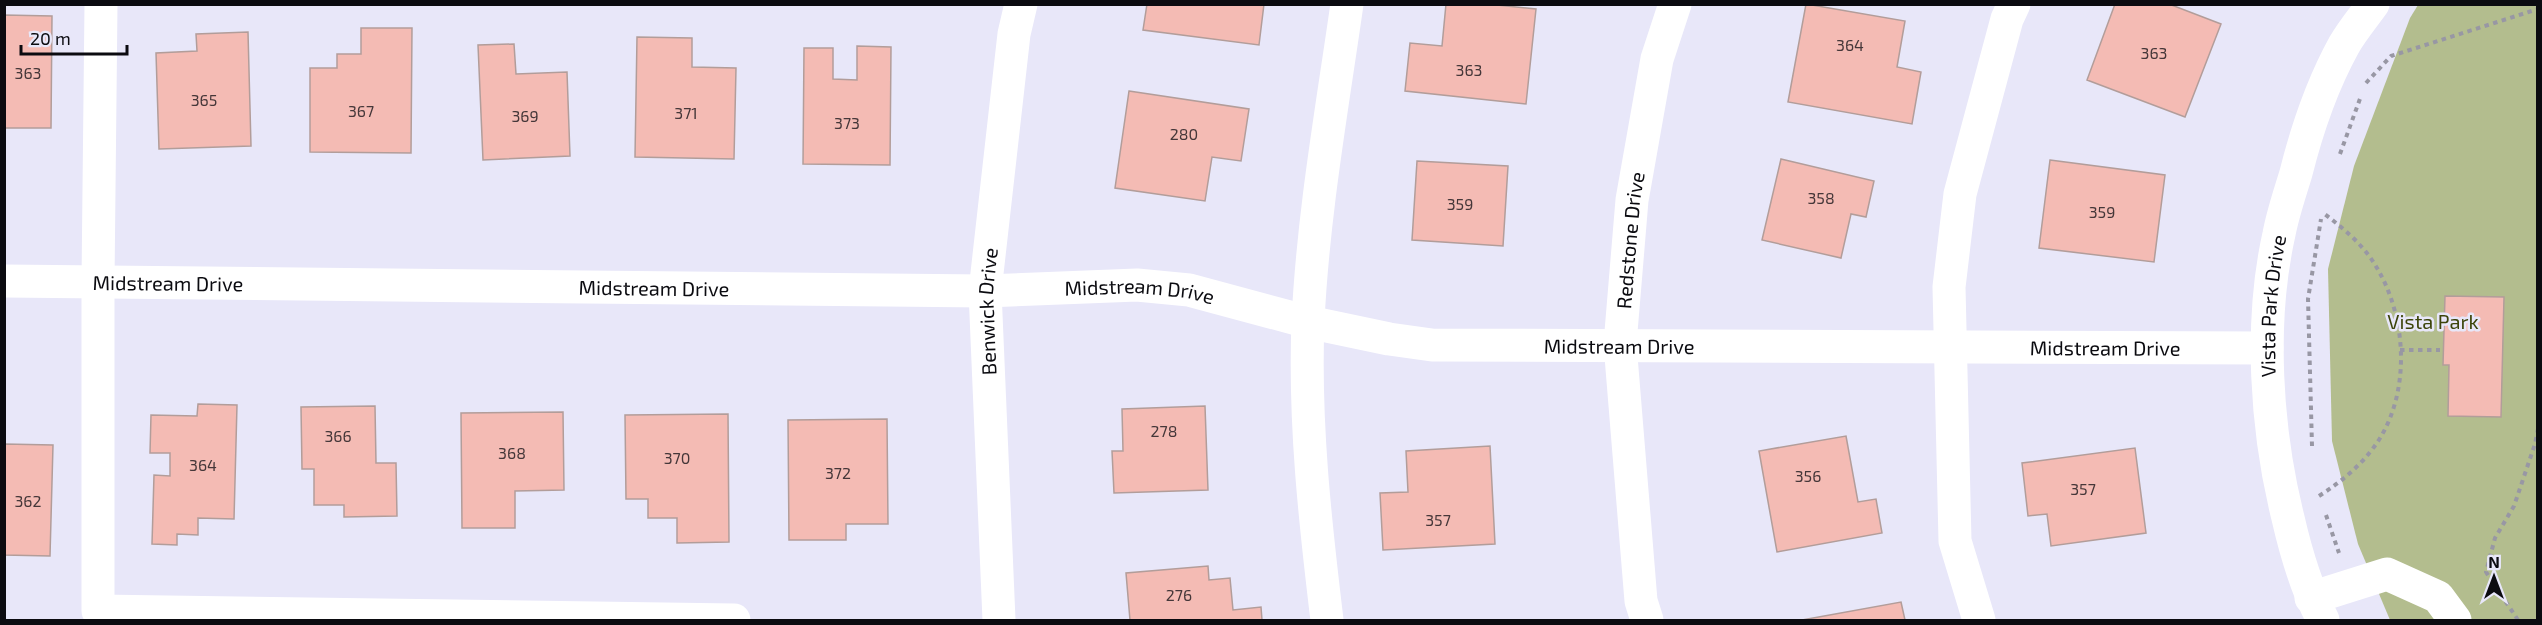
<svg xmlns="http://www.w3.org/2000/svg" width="2542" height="625" font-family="'Exo 2',sans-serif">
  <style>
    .green { fill: #b3bd8e }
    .building { fill: #f4bbb4; stroke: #b29d9a; stroke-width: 1.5 }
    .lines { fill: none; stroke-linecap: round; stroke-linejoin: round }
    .path { stroke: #9897a4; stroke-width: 4; stroke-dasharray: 4.5 4.5; stroke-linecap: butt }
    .minor { stroke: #fff; stroke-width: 33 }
    .labels { text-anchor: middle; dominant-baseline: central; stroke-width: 5; stroke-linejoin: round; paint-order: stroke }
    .number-label { font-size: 16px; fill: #453739 }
    .street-label { font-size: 20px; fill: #0b0b10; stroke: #e8e7f9 }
    .park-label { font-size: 20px; fill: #3c440a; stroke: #e8e7f9 }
  </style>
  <rect width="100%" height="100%" fill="#e8e7f9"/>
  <path class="green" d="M2418 5H2537V620H2390L2358 544 2332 441 2328 269 2354 166 2410 18Z"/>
  <path class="building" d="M1147 4H1264L1259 45 1143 30Z
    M1446 4H1487L1536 9 1526 104 1405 91 1410 43 1442 46Z
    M1806 4 1905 21 1897 67 1921 72 1912 124 1788 102Z
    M2115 4H2169L2221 24 2185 117 2087 80Z
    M4 15 52 16 51 128H4Z
    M361 28H412L411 153 310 152V68H337V54H361Z
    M248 32 251 146 159 149 156 53 197 51 196 34Z
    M637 37 692 38V67L736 68 734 159 635 157Z
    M514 44 516 74 567 72 570 156 483 160 478 45Z
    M857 46 891 47 890 165 803 164 804 48H833V79L857 80Z
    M1129 91 1249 109 1241 161 1212 157 1205 201 1115 188Z
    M1781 159 1874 181 1866 217 1851 214 1841 258 1762 240Z
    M2050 160 2165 175 2154 262 2039 248Z
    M1417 161 1508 166 1503 246 1412 240Z
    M2445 296 2504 297 2501 417 2448 416 2449 365H2443Z
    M198 404 237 405 234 519 198 518V535L177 534V545L152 544 154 475 170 476V453H150L151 415 197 416Z
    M375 406 376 463H396L397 516 344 517V505H314V469H302L301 407Z
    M1205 406 1208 490 1114 493 1112 451H1123L1122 409Z
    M563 412 564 490 515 491V528H462L461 413Z
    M728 414 729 542 677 543V518H648V499H626L625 415Z
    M887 419 888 524H846V540H789L788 420Z
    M1846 436 1858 502 1876 499 1882 533 1777 552 1759 451Z
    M4 444 53 445 50 556 4 555Z
    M1490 446 1495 544 1383 550 1380 493 1408 492 1406 451Z
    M2135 448 2146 533 2051 546 2047 514 2028 516 2022 463Z
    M1208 566 1209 580 1230 578 1233 610 1261 607 1262 620H1130L1126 573Z
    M1901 602 1905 620H1802Z"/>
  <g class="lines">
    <path class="path" d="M2366 83 2391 56 2538 9
      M2340 154 2361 96
      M2400 350H2440
      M2312 446 2308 299 2321 219
      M2319 496C2341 482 2359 467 2374 447 2411 397 2408 320 2377 268 2364 245 2343 228 2322 212
      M2326 515 2339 553
      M2518 620 2486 572 2495 538 2514 506 2535 444 2538 429"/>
    <g class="minor">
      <path d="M101 4 98 282V611L734 620"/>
      <path id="s1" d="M4 281 985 291 1137 285 1189 290 1308 322 1389 339 1432 345 2267 348"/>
      <path d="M2311 598 2387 574 2438 597 2455 620"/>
      <path id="s2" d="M999 620 985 291 1014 34 1021 4"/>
      <path d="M1327 620C1315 521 1304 421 1308 321 1313 215 1332 109 1347 4"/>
      <path id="s3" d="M1647 620 1641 601 1620 344 1632 200 1657 59 1675 4"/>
      <path d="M1979 620 1955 541 1949 287 1960 194 2007 19 2014 4"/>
      <path id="s4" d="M2323 620C2306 588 2296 553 2288 518 2266 430 2259 323 2279 234 2283 213 2290 193 2296 173 2307 129 2322 85 2344 45 2352 31 2363 18 2373 4"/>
    </g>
  </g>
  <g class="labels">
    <g class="number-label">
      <text x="1850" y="44">364</text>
      <text x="2154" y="52">363</text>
      <text x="1469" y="69">363</text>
      <text x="28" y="72">363</text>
      <text x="204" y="99">365</text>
      <text x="361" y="110">367</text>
      <text x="686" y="112">371</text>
      <text x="525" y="115">369</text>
      <text x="847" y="122">373</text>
      <text x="1184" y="133">280</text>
      <text x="1821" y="197">358</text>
      <text x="1460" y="203">359</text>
      <text x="2102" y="211">359</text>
      <text x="1164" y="430">278</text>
      <text x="338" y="435">366</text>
      <text x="512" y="452">368</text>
      <text x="677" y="457">370</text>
      <text x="203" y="464">364</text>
      <text x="838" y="472">372</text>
      <text x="1808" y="475">356</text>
      <text x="2083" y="488">357</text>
      <text x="28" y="500">362</text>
      <text x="1438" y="519">357</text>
      <text x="1179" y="594">276</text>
    </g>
    <g class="street-label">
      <text stroke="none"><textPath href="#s3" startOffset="382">Redstone Drive</textPath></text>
      <text stroke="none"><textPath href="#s1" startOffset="164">Midstream Drive</textPath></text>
      <text stroke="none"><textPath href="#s1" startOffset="650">Midstream Drive</textPath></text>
      <text stroke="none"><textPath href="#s1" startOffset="1136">Midstream Drive</textPath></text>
      <text stroke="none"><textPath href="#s4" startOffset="322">Vista Park Drive</textPath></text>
      <text stroke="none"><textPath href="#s2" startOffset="309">Benwick Drive</textPath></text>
      <text stroke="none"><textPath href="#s1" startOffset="1622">Midstream Drive</textPath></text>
      <text stroke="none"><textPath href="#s1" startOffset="2108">Midstream Drive</textPath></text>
    </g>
    <g class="park-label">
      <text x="2433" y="321">Vista Park</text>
    </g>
  </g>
  <rect width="2542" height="625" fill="none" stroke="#0b0b10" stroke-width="12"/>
  <g transform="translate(2494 577)" stroke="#e8e7f9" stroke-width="4.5" paint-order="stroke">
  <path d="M0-4.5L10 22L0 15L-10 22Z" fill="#0b0b10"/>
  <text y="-9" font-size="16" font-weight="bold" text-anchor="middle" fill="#0b0b10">N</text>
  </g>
  <path d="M21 45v9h106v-9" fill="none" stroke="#0b0b10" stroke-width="3"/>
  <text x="30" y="45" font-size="18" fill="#0b0b10" stroke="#e8e7f9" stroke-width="4.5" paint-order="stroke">20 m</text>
</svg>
